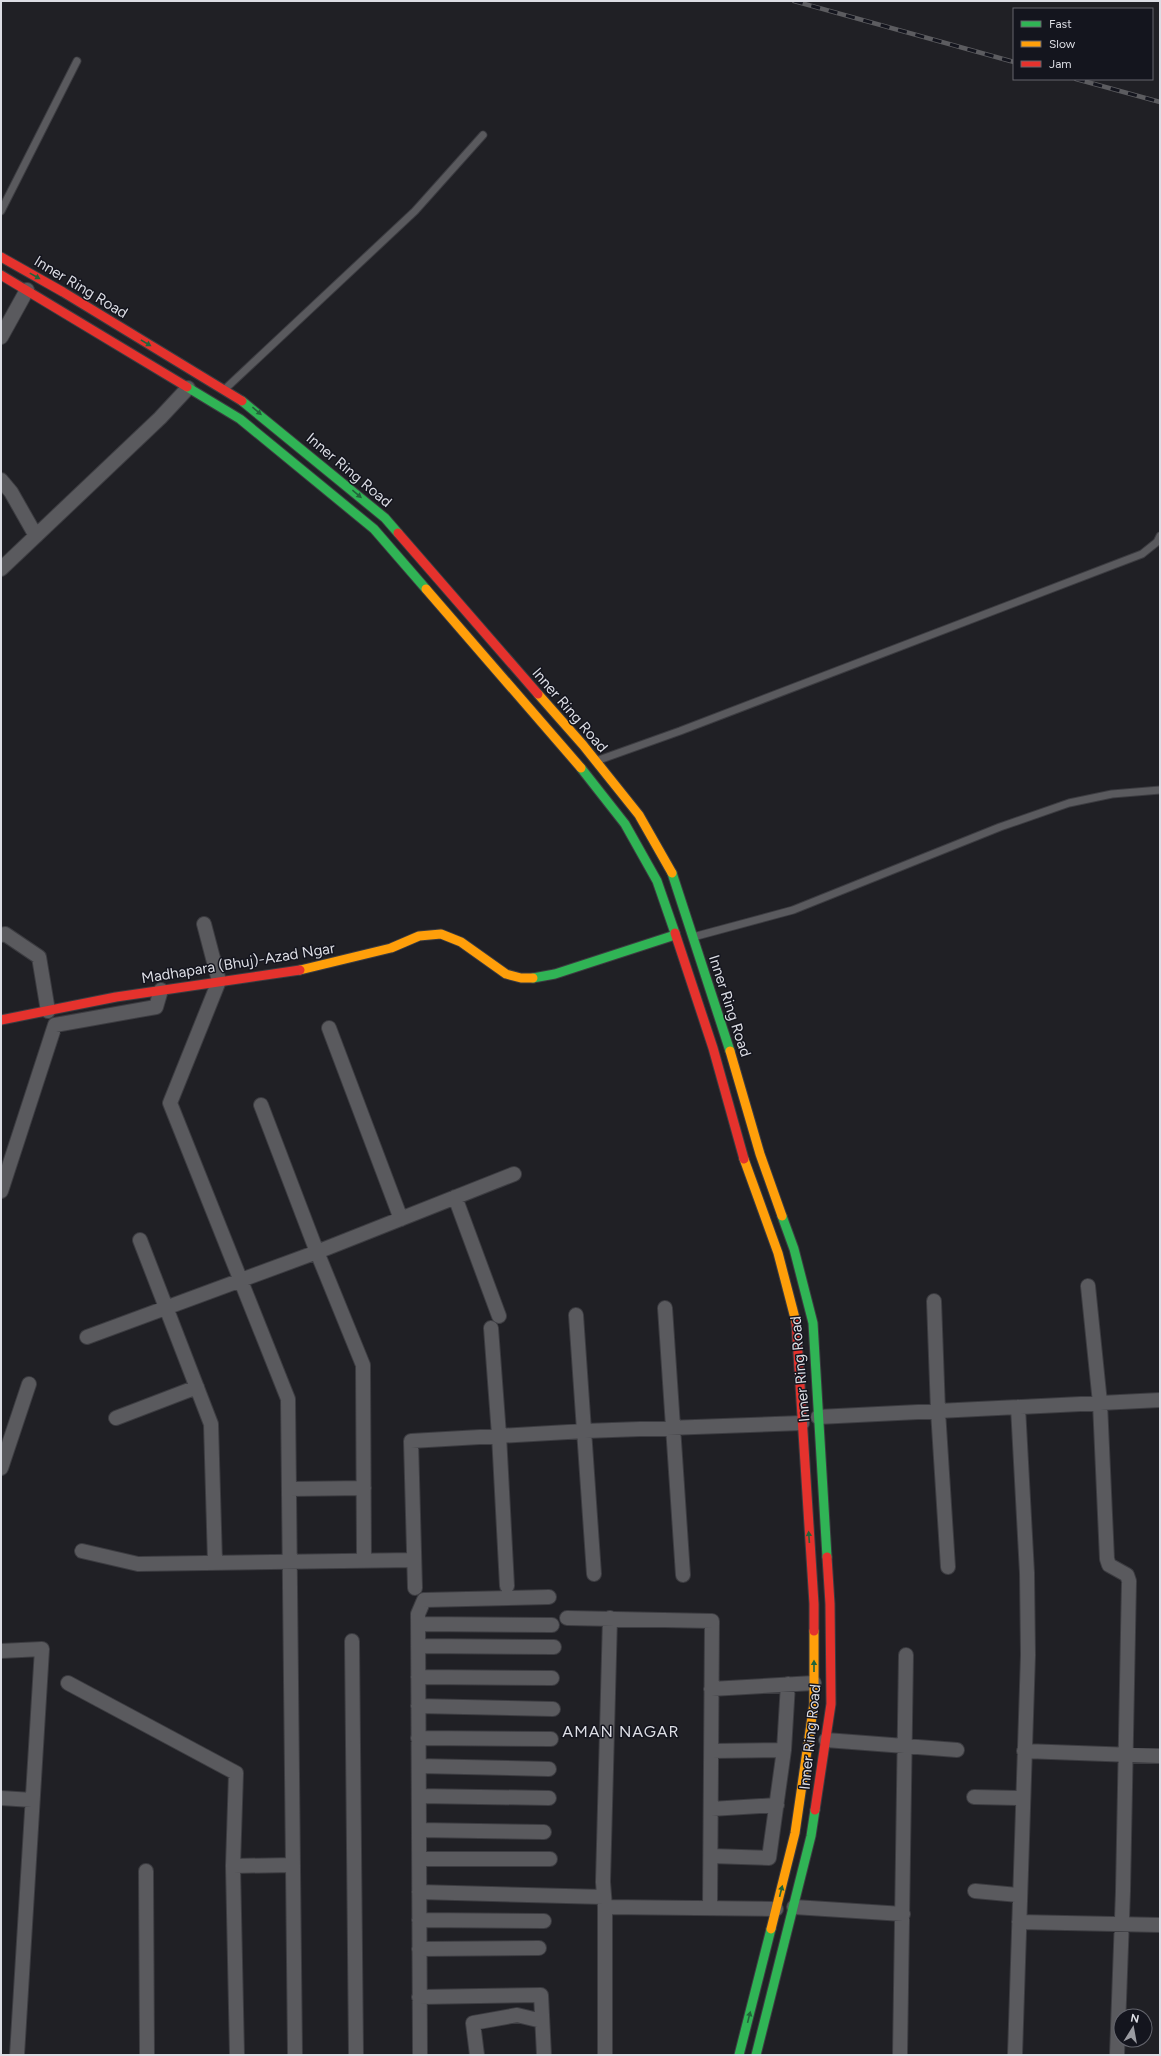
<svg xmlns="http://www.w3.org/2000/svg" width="1161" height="2056" font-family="Figtree,sans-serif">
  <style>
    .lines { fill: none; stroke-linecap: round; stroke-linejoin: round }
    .lane-casing { stroke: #3c3c41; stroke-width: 9 }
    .street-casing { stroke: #3c3c41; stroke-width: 16 }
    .fast-casing { stroke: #3c3c41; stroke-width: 11 }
    .slow-casing { stroke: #3c3c41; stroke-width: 11 }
    .jam-casing { stroke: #3c3c41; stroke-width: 11 }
    .lane { stroke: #5a5a5e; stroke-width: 7 }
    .street { stroke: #5a5a5e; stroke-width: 14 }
    .fast { stroke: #30b455; stroke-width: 9 }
    .slow { stroke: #ff9f0a; stroke-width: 9 }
    .jam { stroke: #e5322d; stroke-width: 9 }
    .rail-casing { stroke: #5c5c60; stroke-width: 4.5 }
    .rail { stroke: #14151e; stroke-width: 3; stroke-dasharray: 9; stroke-linecap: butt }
    .oneway { fill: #22643a }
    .labels { text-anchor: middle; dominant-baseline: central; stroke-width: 3; stroke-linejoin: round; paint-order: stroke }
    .street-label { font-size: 15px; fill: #dcdde4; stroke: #14151e }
    .neighbourhood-label { font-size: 16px; letter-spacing: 1px; fill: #dcdde4; stroke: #14151e }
  </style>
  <rect width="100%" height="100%" fill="#202025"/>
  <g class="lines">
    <defs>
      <path id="lane" d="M1 211 77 61
        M224 390 415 211 483 135
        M596 761 680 731 1142 554 1157 542 1160 536
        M693 937 793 910 1000 827 1069 803 1112 794 1160 790"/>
      <path id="street" d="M1 337 27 290
        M1 480 11 492 36 536
        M1 569 160 418 188 388
        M204 924 219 981 170 1103 288 1399 295 2055
        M1 935 5 934 39 957 48 1011
        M329 1028 401 1219
        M261 1105 317 1252 363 1365 364 1561
        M1 1191 55 1025 156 1007 161 990
        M455 1197 499 1316
        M140 1240 211 1424 215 1562
        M1088 1286 1100 1403 1107 1559 1109 1565 1127 1575 1129 1581 1123 1891 1117 2055
        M934 1301 938 1411 948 1567
        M665 1308 683 1575
        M576 1315 594 1574
        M491 1328 499 1435 507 1586
        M87 1337 317 1252 514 1174
        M818 1417 1160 1400
        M116 1418 197 1387
        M1 1468 29 1384
        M289 1489 364 1488
        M82 1551 138 1564 414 1560
        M415 1588 411 1441 585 1431 802 1423
        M567 1618 712 1621 710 1908
        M418 1624 552 1625
        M352 1641 356 2055
        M418 1646 554 1647
        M1 1651 42 1649 17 2055
        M418 1677 552 1678
        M68 1683 236 1773 233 1866 237 2055
        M711 1689 814 1683
        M418 1706 553 1709
        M418 1738 551 1739
        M826 1740 957 1750
        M711 1751 784 1750
        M1024 1751 1160 1756
        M419 1766 549 1769
        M419 1796 549 1798
        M974 1797 1022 1798
        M1 1798 32 1800
        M711 1809 777 1805
        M419 1830 544 1832
        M711 1856 769 1858 784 1750 788 1684
        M419 1859H550
        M233 1866 293 1865
        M146 1871 147 2055
        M975 1891 1019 1895
        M419 1892 604 1897
        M605 1907 776 1909
        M794 1907 903 1914
        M419 1920 544 1921
        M1019 1922 1160 1925
        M419 1949 539 1948
        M419 1997 541 1995 544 2055
        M420 2055 418 1614 424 1600 549 1597
        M477 2055 473 2023 517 2015 542 2021
        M605 2055V1907L603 1882 610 1618
        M900 2055 906 1655
        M1015 2055 1028 1655 1027 1573 1018 1407"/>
      <path id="fast" d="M187 387 240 419 374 529 426 589
        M242 401 385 518 398 533
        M581 768 625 824 657 881 675 933
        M672 873 730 1051
        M533 978 555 974 675 935
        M782 1216 794 1249 813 1323 827 1557
        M739 2055 771 1929
        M756 2055 811 1836 815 1810"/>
      <path id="slow" d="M426 589 581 768
        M538 694 583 745 639 815 672 873
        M300 970 391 948 419 936 441 934 461 942 506 974 521 978H533
        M730 1051 760 1154 782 1216
        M744 1159 778 1253 796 1322
        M771 1929 795 1833 814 1703V1631"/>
      <path id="jam" d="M1 257 63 292 242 401
        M1 275 187 387
        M398 533 538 694
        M675 933 713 1048 744 1159
        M1 1020 116 997 300 970
        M796 1322 814 1604V1631
        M815 1810 831 1704 830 1604 827 1557"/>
    </defs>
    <use href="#lane" class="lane-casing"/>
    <use href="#street" class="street-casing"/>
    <use href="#fast" class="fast-casing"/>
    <use href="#slow" class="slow-casing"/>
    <use href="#jam" class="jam-casing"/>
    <use href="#lane" class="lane"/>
    <use href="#street" class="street"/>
    <use href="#fast" class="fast"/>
    <use href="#slow" class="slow"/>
    <use href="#jam" class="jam"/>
    <defs>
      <path id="rail" d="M794 1 1014 62
        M1076 79 1160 102"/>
    </defs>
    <use href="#rail" class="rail-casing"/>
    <use href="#rail" class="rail"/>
  </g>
  <defs><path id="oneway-solid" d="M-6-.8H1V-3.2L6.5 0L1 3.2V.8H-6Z"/></defs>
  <g class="oneway">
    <use href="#oneway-solid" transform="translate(35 276) rotate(29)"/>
    <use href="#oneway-solid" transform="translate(146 343) rotate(31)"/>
    <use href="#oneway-solid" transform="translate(257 411) rotate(40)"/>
    <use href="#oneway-solid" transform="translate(357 494) rotate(40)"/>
    <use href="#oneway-solid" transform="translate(809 1537) rotate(-94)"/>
    <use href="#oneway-solid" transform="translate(814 1666) rotate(-90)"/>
    <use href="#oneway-solid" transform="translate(781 1891) rotate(-76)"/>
    <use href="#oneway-solid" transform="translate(749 2017) rotate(-76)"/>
  </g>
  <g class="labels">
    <g class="street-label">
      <text transform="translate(81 287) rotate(31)">Inner Ring Road</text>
      <text transform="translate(349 470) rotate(40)">Inner Ring Road</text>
      <text transform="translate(570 710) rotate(49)">Inner Ring Road</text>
      <text transform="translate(238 963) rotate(-9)">Madhapara (Bhuj)-Azad Ngar</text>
      <text transform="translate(730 1006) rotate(72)">Inner Ring Road</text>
      <text transform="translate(800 1369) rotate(-95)">Inner Ring Road</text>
      <text transform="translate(810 1737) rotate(-84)">Inner Ring Road</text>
    </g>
    <g class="neighbourhood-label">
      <text x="621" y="1731">AMAN NAGAR</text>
    </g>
  </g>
  <rect width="1161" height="2056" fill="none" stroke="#dcdde4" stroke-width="4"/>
  <rect x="1013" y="8" width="140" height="72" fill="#14151e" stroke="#64656d"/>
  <rect x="1021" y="21" width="20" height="6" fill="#30b455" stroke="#64656d"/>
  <text x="1049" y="28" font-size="12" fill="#dcdde4">Fast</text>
  <rect x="1021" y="41" width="20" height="6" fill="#ff9f0a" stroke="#64656d"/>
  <text x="1049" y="48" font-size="12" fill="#dcdde4">Slow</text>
  <rect x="1021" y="61" width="20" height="6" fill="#e5322d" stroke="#64656d"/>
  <text x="1049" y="68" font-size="12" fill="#dcdde4">Jam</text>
  <g transform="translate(1133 2028) rotate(11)"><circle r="19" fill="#14151e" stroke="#64656d"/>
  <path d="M0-3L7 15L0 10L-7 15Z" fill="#9a9ba1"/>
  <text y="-6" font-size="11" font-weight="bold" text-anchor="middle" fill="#dcdde4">N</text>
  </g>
</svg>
